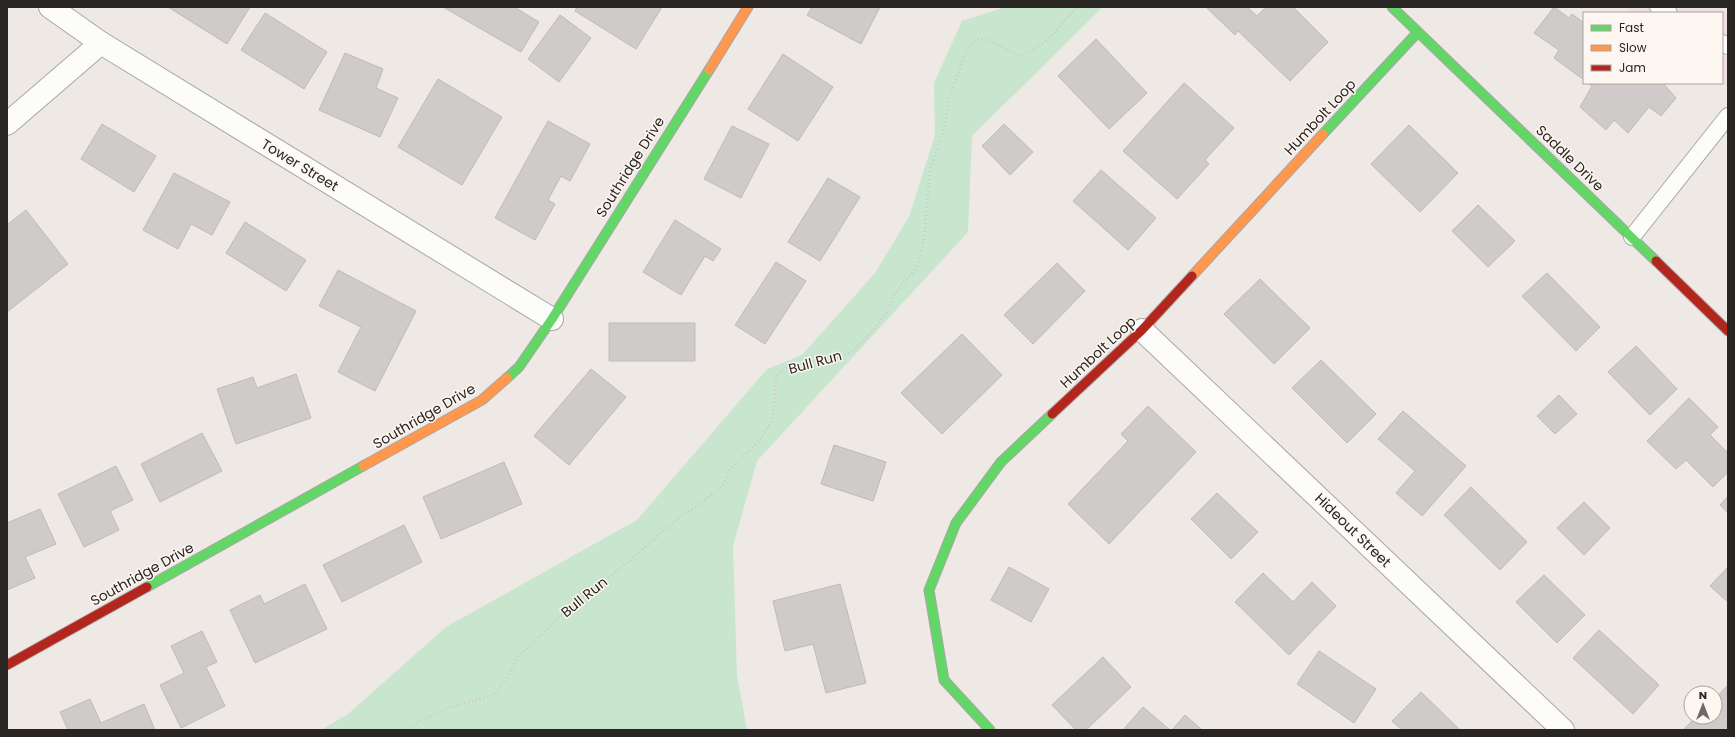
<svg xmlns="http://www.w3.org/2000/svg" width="1735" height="737" font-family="Poppins,sans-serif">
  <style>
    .commercial { fill: #f0e0e3 }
    .green { fill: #c8e5ce }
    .building { fill: #cfcbca; stroke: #bfbaba }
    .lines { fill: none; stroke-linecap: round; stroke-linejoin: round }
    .lane-casing { stroke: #aaa6a4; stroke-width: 18 }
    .street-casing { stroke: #aaa6a4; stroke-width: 24 }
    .fast-casing { stroke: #aaa6a4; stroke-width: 11 }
    .slow-casing { stroke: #aaa6a4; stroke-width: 11 }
    .jam-casing { stroke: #aaa6a4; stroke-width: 11 }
    .path { stroke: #cbcac8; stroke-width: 2.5; stroke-dasharray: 1 3; stroke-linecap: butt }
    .lane { stroke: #fcfcfb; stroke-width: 16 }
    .street { stroke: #fcfcfb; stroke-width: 22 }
    .fast { stroke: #63d668; stroke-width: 9 }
    .slow { stroke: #ff974d; stroke-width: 9 }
    .jam { stroke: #b3261e; stroke-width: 9 }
    .labels { text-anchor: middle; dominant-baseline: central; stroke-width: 3; stroke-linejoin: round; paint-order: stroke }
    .street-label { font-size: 14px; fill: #292522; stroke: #fef6f0 }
  </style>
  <rect width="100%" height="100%" fill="#eee9e5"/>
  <path class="commercial" d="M1624 7H1728V87L1724 84V74L1722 71V13H1634Z"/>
  <path class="green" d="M1005 7H1103L972 136 968 232 757 461 733 546 737 675 747 730H321L348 714 446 627 637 520 767 369 802 355 875 273 909 217 935 135 934 83 962 21Z"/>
  <path class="building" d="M168 7H250L227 44Z
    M443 7H514L539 22 521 52Z
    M577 7H662L636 49 575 11Z
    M812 7H880L861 44 807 15Z
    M1206 7H1247L1257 16 1266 7H1293L1328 42 1290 81 1238 31 1235 35Z
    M1554 7 1569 18 1572 14 1584 23V80L1554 58 1559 50 1534 33Z
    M265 13 327 52 304 89 241 50Z
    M560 15 591 38 559 82 528 59Z
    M1096 39 1147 93 1109 129 1058 76Z
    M345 53 383 69 376 88 398 98 380 137 319 110Z
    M783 54 833 87 798 141 748 109Z
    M438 79 502 117 462 185 398 147Z
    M1184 83 1234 128 1205 160 1209 164 1177 199 1123 151Z
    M1588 83H1663L1676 98 1661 116 1649 107 1628 133 1614 120 1606 130 1580 107 1592 86Z
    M548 121 590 144 570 181 561 176 548 200 555 204 535 240 495 218Z
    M102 124 156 156 134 192 81 159Z
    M1004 124 1033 152 1010 175 982 146Z
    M1409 125 1458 173 1420 212 1371 164Z
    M732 126 769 144 741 198 704 179Z
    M1101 170 1156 218 1128 250 1073 201Z
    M174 173 230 202 212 235 191 224 178 249 143 230Z
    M828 178 860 197 820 261 788 242Z
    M1478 205 1515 241 1488 267 1452 231Z
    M26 210 68 264 7 312V225Z
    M675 220 721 249 713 261 705 256 681 295 643 272Z
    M245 222 306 260 286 291 226 253Z
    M776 262 806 281 765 344 735 325Z
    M1057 263 1085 291 1033 344 1004 315Z
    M338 270 416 311 375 391 338 372 361 327 319 306Z
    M1547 273 1600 327 1576 351 1522 296Z
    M1260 279 1310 328 1274 364 1224 314Z
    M609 323H695V361H609Z
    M962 334 1002 375 942 434 901 393Z
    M1636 346 1677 389 1650 415 1608 372Z
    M1321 360 1376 414 1347 443 1292 388Z
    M591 369 626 397 569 465 534 436Z
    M296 374 311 418 236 444 217 389 253 377 257 388Z
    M1559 395 1577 414 1555 434 1537 416Z
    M1689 398 1718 427 1710 435 1728 453V472L1713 487 1686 460 1676 469 1647 441Z
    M1148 406 1196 452 1109 544 1068 504 1128 441 1121 434Z
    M1403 411 1466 466 1422 516 1396 493 1415 471 1378 439Z
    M202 433 222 471 160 502 141 464Z
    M834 445 886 462 873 501 821 484Z
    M504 462 522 504 441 539 423 497Z
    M116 466 133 500 110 511 119 530 84 547 58 494Z
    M1471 487 1527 542 1500 570 1444 515Z
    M1217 493 1258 532 1231 559 1191 519Z
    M1728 496V513L1720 505Z
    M1584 502 1610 528 1584 555 1557 528Z
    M40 509 56 544 25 557 35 578 7 590V523Z
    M404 525 422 562 342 602 323 565Z
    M1009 567 1049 589 1031 622 991 600Z
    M1728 567V602L1710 586Z
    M1263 573 1293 602 1312 582 1336 606 1289 655 1235 602Z
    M1544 575 1585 615 1557 643 1516 602Z
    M305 584 327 629 255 663 230 610 260 595 264 604Z
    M840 584 866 683 826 693 813 644 785 651 773 601Z
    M1599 630 1659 685 1633 714 1573 658Z
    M202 631 217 662 206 667 225 706 181 728 160 685 184 673 171 646Z
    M1319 651 1376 689 1354 723 1297 684Z
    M1103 657 1131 687 1086 730H1076L1052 705Z
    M1728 685V730H1683L1696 717H1715V699Z
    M1421 692 1460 730H1402L1392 721Z
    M90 699 101 723 144 704 155 730H68L60 712Z
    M1143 707 1170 730H1123Z
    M1185 715 1202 730H1172Z"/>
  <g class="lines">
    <defs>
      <path id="lane" d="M1658 7 1669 13
        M1722 43 1728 46
        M1632 237 1728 116"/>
      <path id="street" d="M50 7 101 43 552 319
        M7 124 101 43
        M1142 330 1563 730"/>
      <path id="fast" d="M1392 7 1656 261
        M1323 134 1418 32
        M507 378 519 367 552 319 709 70
        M147 587 363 466
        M990 730 944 680 929 590 956 523 1001 462 1052 414"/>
      <path id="slow" d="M709 70 748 7
        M1192 276 1323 134
        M363 466 482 400 507 378"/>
      <path id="jam" d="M1656 261 1728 331
        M1052 414 1142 330 1192 276
        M7 665 147 587"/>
    </defs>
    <use href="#lane" class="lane-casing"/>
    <use href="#street" class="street-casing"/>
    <use href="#fast" class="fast-casing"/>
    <use href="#slow" class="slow-casing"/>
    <use href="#jam" class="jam-casing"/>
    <path class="path" d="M402 730 447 708 494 695 509 674 518 657 570 607 622 567 676 520 700 504 722 487 730 469 758 442 773 419 776 376 786 368 821 359 838 358 855 350 874 329 886 313 893 298 901 285 912 274 918 263 924 240 930 169 944 129 949 98 968 46 979 39H986L1019 56C1044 49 1060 26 1077 7"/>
    <use href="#lane" class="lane"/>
    <use href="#street" class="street"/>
    <use href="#fast" class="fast"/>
    <use href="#slow" class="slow"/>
    <use href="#jam" class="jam"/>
  </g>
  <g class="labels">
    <g class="street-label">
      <text transform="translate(1320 117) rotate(-47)">Humbolt Loop</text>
      <text transform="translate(1570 158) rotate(44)">Saddle Drive</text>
      <text transform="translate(300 165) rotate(31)">Tower Street</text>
      <text transform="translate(630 167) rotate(-58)">Southridge Drive</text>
      <text transform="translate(1098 352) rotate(-43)">Humbolt Loop</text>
      <text transform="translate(815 362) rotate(-15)">Bull Run</text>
      <text transform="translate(424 416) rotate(-30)">Southridge Drive</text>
      <text transform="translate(1353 530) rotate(44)">Hideout Street</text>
      <text transform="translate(142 574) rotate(-29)">Southridge Drive</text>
      <text transform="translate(584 597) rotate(-39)">Bull Run</text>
    </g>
  </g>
  <rect width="1735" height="737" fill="none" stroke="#292522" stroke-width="16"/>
  <rect x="1583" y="12" width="140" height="72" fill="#fef6f0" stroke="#a9a29e"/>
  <rect x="1591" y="25" width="20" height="6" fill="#63d668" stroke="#a9a29e"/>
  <text x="1619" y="32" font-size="12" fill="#292522">Fast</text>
  <rect x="1591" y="45" width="20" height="6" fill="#ff974d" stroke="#a9a29e"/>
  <text x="1619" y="52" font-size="12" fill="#292522">Slow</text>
  <rect x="1591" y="65" width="20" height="6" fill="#b3261e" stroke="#a9a29e"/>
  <text x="1619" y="72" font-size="12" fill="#292522">Jam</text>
  <g transform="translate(1703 705)"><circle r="19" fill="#fef6f0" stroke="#a9a29e"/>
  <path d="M0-3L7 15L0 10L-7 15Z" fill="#6e6a66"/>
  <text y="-6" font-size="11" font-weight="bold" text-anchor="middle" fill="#292522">N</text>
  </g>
</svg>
